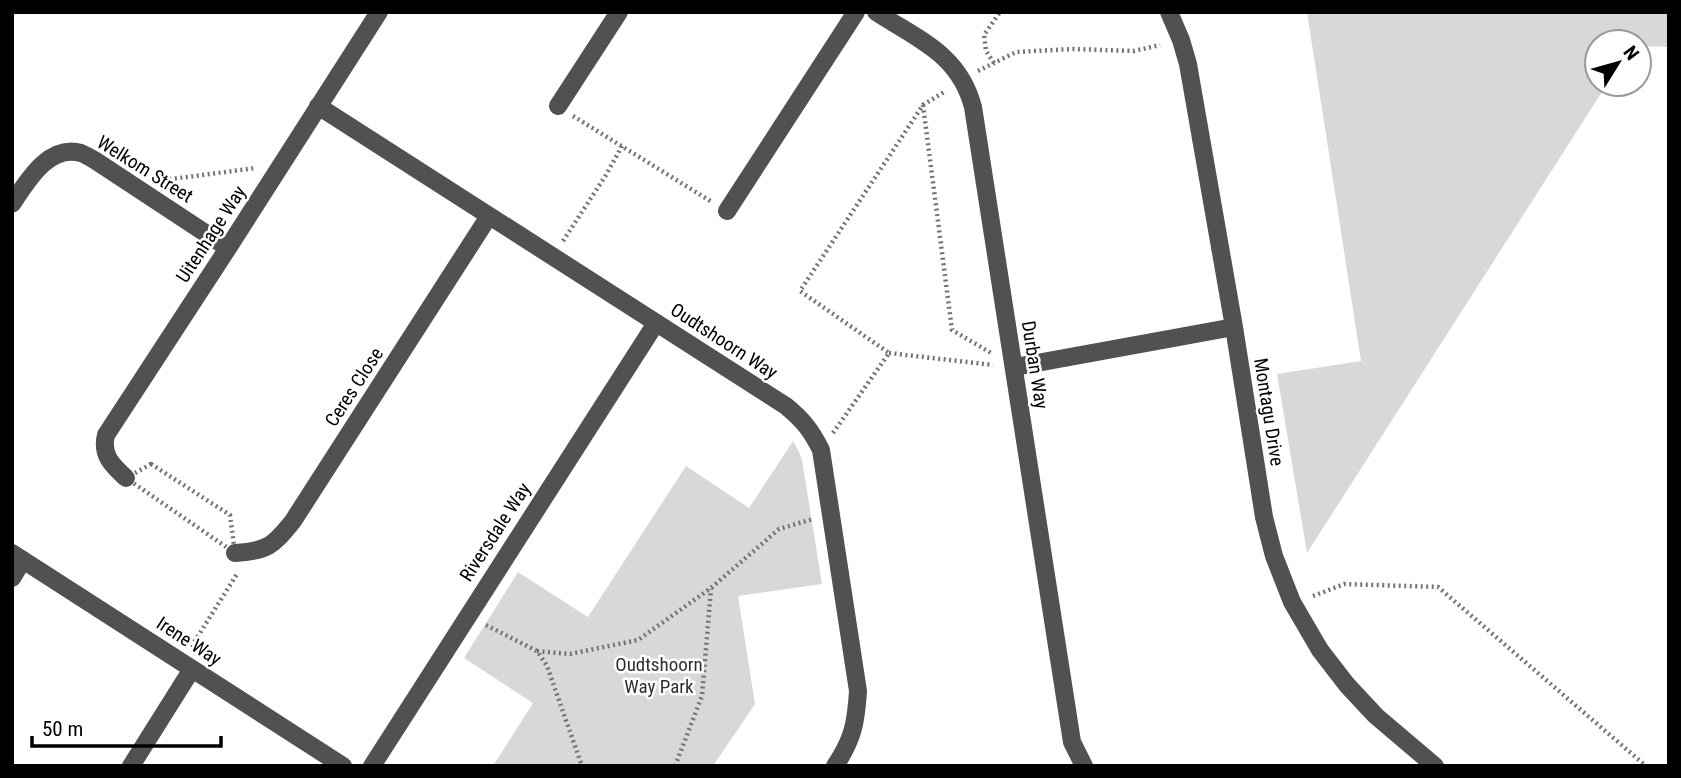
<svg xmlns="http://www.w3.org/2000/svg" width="1681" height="778" font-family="'Roboto Condensed',sans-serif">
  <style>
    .green { fill: #d8d8d8 }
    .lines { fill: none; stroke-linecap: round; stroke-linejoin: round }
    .path { stroke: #737373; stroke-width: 4.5; stroke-dasharray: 2 3.5; stroke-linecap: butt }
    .minor { stroke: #515151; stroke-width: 18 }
    .labels { text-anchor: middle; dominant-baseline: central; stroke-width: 5; stroke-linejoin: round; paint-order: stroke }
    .street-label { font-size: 19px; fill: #000; stroke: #fff }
    .park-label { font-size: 19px; fill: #2f2f2f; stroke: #fff }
  </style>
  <rect width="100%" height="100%" fill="#fff"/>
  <path class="green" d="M1307 12H1669V47L1639 46V42H1597V84H1607L1307 553 1277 374 1361 361Z
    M793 441 799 452 802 460 822 584 738 596 755 704 713 766H493L533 703 464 658 518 572 588 617 686 466 749 508Z"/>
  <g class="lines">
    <path class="path" d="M994 63 986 51 984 35 1000 12
      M978 71 1016 52 1073 49 1134 51 1160 45
      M923 105 952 330 991 353
      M573 116 712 202
      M164 180 256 168
      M563 241 606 175 622 146
      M889 353 993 365
      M833 433 889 353 800 291 923 105 944 92
      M151 464 230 515 235 553 126 478Z
      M1313 596 1344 584 1438 587 1646 766
      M486 625 537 651 547 666 582 766
      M193 647V644L237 574
      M537 651 570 654 638 640 711 588 779 529 813 519
      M675 766 702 696 711 589"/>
    <path class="minor" d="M876 12C919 40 959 54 973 107L1072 742 1084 766
      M1169 12 1181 40 1188 64 1234 327 1264 517 1274 556 1292 602 1320 650 1347 685 1376 716 1435 766
      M318 106 786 406C803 420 811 430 821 450L858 691C856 723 853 739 835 766
      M558 106 619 12
      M12 204C27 182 48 144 81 153 86 155 91 158 96 161L228 248
      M727 211 856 12
      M1015 367 1234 327
      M126 478C112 465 101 455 106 435L228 248 379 12
      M12 553 343 766
      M235 553C267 551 273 546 293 521L489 216
      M12 578 23 560
      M131 766 192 669
      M372 766 656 323"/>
  </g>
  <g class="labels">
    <g class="street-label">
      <text transform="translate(145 169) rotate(32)">Welkom Street</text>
      <text transform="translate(211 234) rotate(-57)">Uitenhage Way</text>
      <text transform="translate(724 341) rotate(33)">Oudtshoorn Way</text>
      <text transform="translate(1035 365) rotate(81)">Durban Way</text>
      <text transform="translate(354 387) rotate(-57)">Ceres Close</text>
      <text transform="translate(1269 412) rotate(81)">Montagu Drive</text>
      <text transform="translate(495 532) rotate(-57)">Riversdale Way</text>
      <text transform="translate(189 641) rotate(33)">Irene Way</text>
    </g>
    <g class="park-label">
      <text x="659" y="664">Oudtshoorn<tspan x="659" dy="22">Way Park</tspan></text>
    </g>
  </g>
  <rect width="1681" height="778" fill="none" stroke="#000000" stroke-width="28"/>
  <g transform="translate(1618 63) rotate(53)"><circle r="33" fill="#ffffff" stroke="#999999" stroke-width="2"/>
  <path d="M0-5L12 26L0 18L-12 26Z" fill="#000000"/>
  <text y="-10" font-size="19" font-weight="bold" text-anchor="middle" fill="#000000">N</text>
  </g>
  <path d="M32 736v10h189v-10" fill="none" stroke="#000000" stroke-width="3.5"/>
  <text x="42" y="736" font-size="21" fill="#000000" stroke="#ffffff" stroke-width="5" paint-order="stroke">50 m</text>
</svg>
